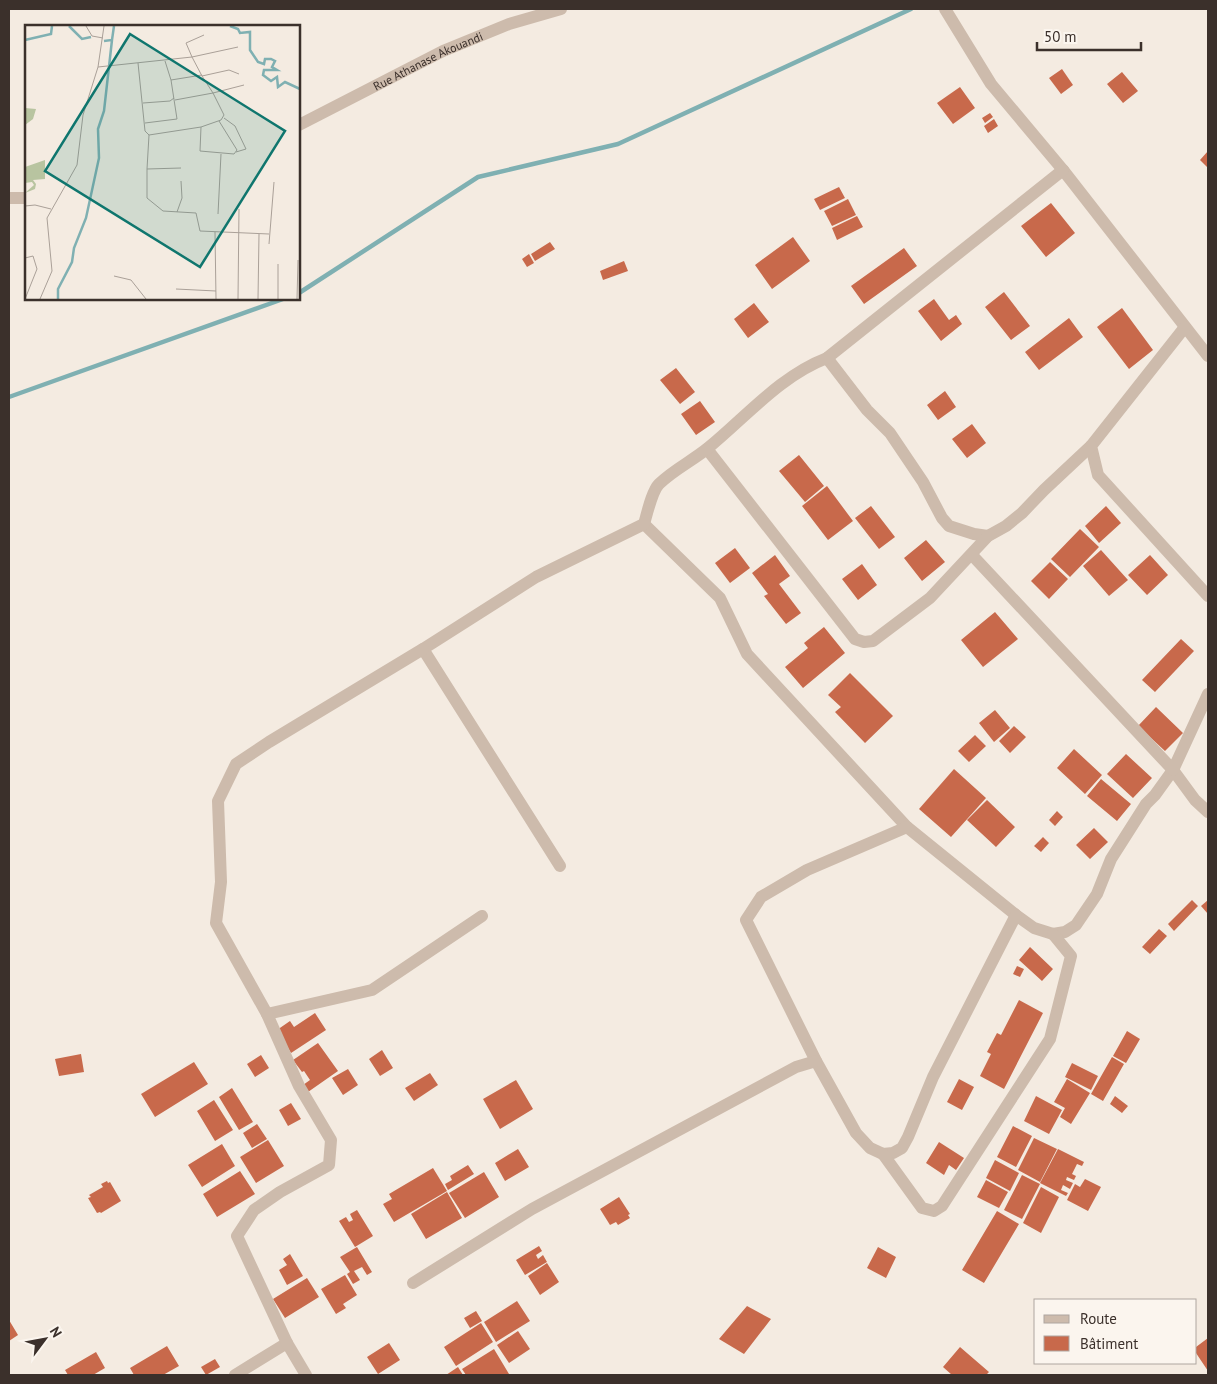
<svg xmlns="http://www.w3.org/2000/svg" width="1217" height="1384" font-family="'PT Sans',sans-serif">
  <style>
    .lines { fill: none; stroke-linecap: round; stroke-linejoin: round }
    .stream { stroke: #7fb0b2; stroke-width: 4.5 }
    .building { fill: #c8694b }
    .minor { stroke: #cdbbac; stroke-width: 12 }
    .labels { text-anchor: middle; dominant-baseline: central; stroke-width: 4; stroke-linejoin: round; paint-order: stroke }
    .street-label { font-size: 12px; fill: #3b302b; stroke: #fbf5ee }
    .inset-river { fill: none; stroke: #7fb0b2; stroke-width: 2.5 }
    .inset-road { fill: none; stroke: #aaa098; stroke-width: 1 }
    .view { fill: #0f766e; fill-opacity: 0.15; stroke: #0f766e; stroke-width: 2.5 }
    .inset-edge { fill: none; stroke: #3b302b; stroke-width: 2.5 }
  </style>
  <rect width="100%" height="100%" fill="#f4ebe1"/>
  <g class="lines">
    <path class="stream" d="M299 293 478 177 618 144 911 9
      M9 397 283 299"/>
  </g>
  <path class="building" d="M1062 69 1073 85 1061 94 1049 78Z
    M1122 72 1138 91 1123 103 1107 84Z
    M960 87 975 108 953 124 937 103Z
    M990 113 993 117 985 123 982 118Z
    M994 119 998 126 988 133 984 126Z
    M1208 151V168L1200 160Z
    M839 187 845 198 820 210 814 199Z
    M848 199 856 215 832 226 824 211Z
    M1051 203 1075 233 1046 257 1021 226Z
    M857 216 863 227 837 240 832 228Z
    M793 237 810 261 772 289 755 265Z
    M550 242 555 249 535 261 531 254Z
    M904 248 917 266 864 304 851 286Z
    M529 254 534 263 527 267 522 259Z
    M624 261 628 271 603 280 600 271Z
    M1004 292 1030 326 1011 340 985 307Z
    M934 299 949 320 956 315 962 324 941 341 918 311Z
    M754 303 769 322 748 338 734 319Z
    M1122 308 1153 350 1129 369 1097 327Z
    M1069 318 1083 337 1039 370 1025 352Z
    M676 368 695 392 680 404 660 380Z
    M945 391 956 407 938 420 927 405Z
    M700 401 715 422 696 435 681 414Z
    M972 424 986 443 967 458 952 439Z
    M799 455 824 486 805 502 779 471Z
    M827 486 853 521 828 540 802 506Z
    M871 506 895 537 879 549 855 518Z
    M1106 506 1121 523 1099 543 1085 526Z
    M1080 529 1099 547 1070 577 1051 559Z
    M926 540 945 562 922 581 904 558Z
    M735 548 750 568 730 583 715 563Z
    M1101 550 1128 580 1109 596 1083 566Z
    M775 555 790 576 779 584 801 613 786 624 764 596 768 594 752 573Z
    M1150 555 1168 575 1147 595 1128 575Z
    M1050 562 1068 579 1049 599 1031 581Z
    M862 564 877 585 858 600 842 579Z
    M995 612 1018 639 983 667 961 640Z
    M824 627 845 653 803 688 785 667 808 648 804 643Z
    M1181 639 1194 651 1155 692 1142 680Z
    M850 673 893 716 865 743 835 712 841 707 828 695Z
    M1156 707 1183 733 1165 751 1138 726Z
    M995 710 1010 728 994 742 979 723Z
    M1014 726 1026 737 1010 753 999 741Z
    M975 735 986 746 969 762 958 751Z
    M1074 749 1102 775 1085 794 1057 768Z
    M1126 754 1152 778 1133 798 1107 774Z
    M954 769 986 798 951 837 919 809Z
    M1101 779 1131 804 1117 821 1087 796Z
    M987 800 1015 827 996 847 967 820Z
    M1057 811 1063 817 1055 826 1049 820Z
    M1094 828 1108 842 1090 859 1076 845Z
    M1043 837 1049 843 1041 852 1034 846Z
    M1192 900 1198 906 1174 931 1168 924Z
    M1208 900V914L1201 906Z
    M1159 929 1167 936 1150 954 1142 947Z
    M1030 947 1053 969 1042 981 1019 960Z
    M1017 966 1024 969 1020 977 1013 974Z
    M1019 1000 1043 1013 1004 1089 980 1076 991 1054 987 1052 997 1033 1001 1035Z
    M315 1013 326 1030 291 1053 277 1030 290 1021 294 1027Z
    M1127 1031 1140 1039 1126 1063 1113 1056Z
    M318 1043 338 1071 308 1092 303 1085 310 1080 304 1071 302 1072 293 1060Z
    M382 1050 393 1068 380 1076 369 1059Z
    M81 1054 84 1072 59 1076 55 1059Z
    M261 1055 269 1068 255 1077 247 1064Z
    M1112 1057 1124 1064 1103 1101 1091 1094Z
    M194 1062 208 1084 155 1117 141 1094Z
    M1072 1063 1098 1076 1091 1090 1065 1077Z
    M348 1069 358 1085 343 1095 332 1078Z
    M430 1073 438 1085 414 1101 405 1088Z
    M959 1079 974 1087 962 1110 947 1102Z
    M1067 1079 1090 1093 1071 1124 1060 1117 1065 1108 1054 1102Z
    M516 1080 533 1109 500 1129 483 1099Z
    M232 1088 253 1122 239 1130 219 1097Z
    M1036 1096 1062 1110 1049 1134 1024 1121Z
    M1115 1096 1128 1106 1122 1113 1110 1104Z
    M214 1100 233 1130 215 1141 197 1111Z
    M291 1103 301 1119 288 1126 279 1110Z
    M257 1124 267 1139 252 1148 243 1133Z
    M1013 1126 1032 1136 1016 1167 997 1157Z
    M1034 1138 1057 1149 1040 1182 1018 1170Z
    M268 1140 284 1166 256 1183 240 1157Z
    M939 1142 964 1158 956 1170 949 1165 944 1175 926 1163Z
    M222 1144 235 1166 202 1187 188 1165Z
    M518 1149 529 1167 505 1181 495 1163Z
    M1058 1149 1084 1162 1082 1166 1077 1164 1072 1174 1076 1176 1074 1180 1067 1177 1066 1180 1073 1183 1070 1189 1063 1185 1061 1190 1068 1193 1066 1196 1040 1183Z
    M995 1160 1019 1173 1010 1191 986 1178Z
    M468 1165 474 1174 448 1190 445 1184 452 1180 450 1176Z
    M433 1168 447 1191 394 1222 383 1204 392 1199 389 1194Z
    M240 1171 255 1194 217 1217 203 1194Z
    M484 1172 499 1197 465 1218 449 1193Z
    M1022 1175 1040 1184 1022 1219 1004 1210Z
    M1085 1179 1101 1187 1088 1211 1067 1200 1075 1184 1080 1187Z
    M986 1180 1008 1192 999 1208 977 1197Z
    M107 1181 108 1183 110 1182 121 1201 101 1213 100 1212 97 1213 88 1198 91 1197 89 1195 103 1187 101 1184Z
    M1041 1187 1059 1197 1041 1233 1023 1223Z
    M447 1192 462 1218 426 1239 411 1214Z
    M619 1197 630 1214 628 1215 630 1218 618 1225 616 1222 610 1225 600 1209Z
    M357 1210 373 1236 355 1247 339 1221 346 1217 349 1222 353 1220 350 1214Z
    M997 1211 1019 1224 984 1283 962 1270Z
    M539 1246 542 1251 536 1255 538 1259 543 1255 547 1262 525 1275 516 1260Z
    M357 1247 372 1272 367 1275 362 1267 354 1271 360 1280 353 1284 347 1274 350 1272 340 1257Z
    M878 1247 896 1257 886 1278 867 1268Z
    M290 1254 303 1276 287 1285 279 1270 287 1265 283 1259Z
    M547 1263 559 1282 540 1295 528 1276Z
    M345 1275 357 1295 343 1304 346 1308 336 1314 321 1289Z
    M307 1278 319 1297 285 1318 273 1299Z
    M517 1301 530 1321 496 1342 484 1322Z
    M747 1306 771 1319 744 1354 719 1339Z
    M476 1311 482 1321 470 1328 464 1318Z
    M9 1320 18 1335 9 1341Z
    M481 1323 493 1342 456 1366 444 1347Z
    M518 1331 530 1349 509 1363 497 1345Z
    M1208 1338V1371L1196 1353V1347Z
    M389 1343 400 1360 378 1374 367 1357Z
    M167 1346 179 1366 163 1375H134L130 1368Z
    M960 1347 989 1372 986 1375H952L943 1367Z
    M494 1349 509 1374 506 1375H466L462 1369Z
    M96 1352 105 1368 93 1375H68L65 1370Z
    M215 1359 220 1367 206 1375 201 1367Z
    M458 1367 463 1375H446Z"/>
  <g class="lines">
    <g class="minor">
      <path d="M945 9 991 84 1063 170 1208 356"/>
      <path id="s1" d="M299 125 443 51 509 24 561 9"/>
      <path d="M9 198H26"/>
      <path d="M1185 327 1091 446 1098 475 1208 596"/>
      <path d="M827 358 867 410 890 433 923 482 942 518 949 526 974 534 988 536"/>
      <path d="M707 449 855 639 864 642 873 641 930 598 988 536 1006 526 1022 513 1044 490 1091 446"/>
      <path d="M644 524 720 598 747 654 907 827 1016 915 1034 928 1053 934 1065 932 1076 925 1097 894 1111 859 1146 804 1155 795 1173 770 1195 800 1208 812"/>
      <path d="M972 555 1173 770 1208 694"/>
      <path d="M907 827 807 870 761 897 746 920 816 1061 856 1133 870 1148 883 1154 893 1153 902 1148 908 1137 933 1077 1016 915"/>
      <path d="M560 866 423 649 536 577 644 524C647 514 652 491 659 484 673 470 692 461 708 448 746 417 780 376 827 358L1063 170"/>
      <path d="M267 1014 372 990 482 916"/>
      <path d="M883 1154 922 1208 934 1211 942 1206 1050 1039 1071 956 1053 934"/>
      <path d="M413 1283 532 1209 796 1067 816 1061"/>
      <path d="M235 1375 287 1343"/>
      <path d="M306 1375 287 1343 237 1236 254 1210 280 1192 329 1165 331 1140 299 1086 267 1014 216 923 221 882 218 801 236 764 269 742 423 649"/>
    </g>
  </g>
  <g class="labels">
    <g class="street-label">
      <text stroke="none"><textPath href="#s1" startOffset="144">Rue Athanase Akouandi</textPath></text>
    </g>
  </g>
  <g transform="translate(25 25)">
    <rect width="275" height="275" fill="#f4ebe1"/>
    <path d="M0 83 11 84 8 94 0 100ZM20 135V154L8 155 11 159 10 164 0 168 9 160 7 157 0 158V142Z" fill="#b8c4a0"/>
    <path class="inset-river" d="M44 1 57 14 66 12M205 1 213 4 215 8 225 7V25L233 37 239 39 240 34H246L250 36 247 42 252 45H239L238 50 246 56 252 52 253 62 260 57 275 64M0 15 26 9 27 1M79 16 87 15 89 1M33 274V264L47 237 49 223 61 193 74 133 73 104 79 86 87 15"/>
    <path class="inset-road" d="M61 1 67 11 78 13M179 10 161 18 167 32 213 22M140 36 146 55 177 50M113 38 120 106 124 110 122 144 156 143M73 42 167 32 177 51 204 45 214 49M150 75 188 68 177 51M118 78 145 76 149 73M199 93 210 101 221 124 211 127M120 98 152 94 146 55M176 102 175 126 209 129 212 125 194 96M124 110 176 102 196 95 199 90 188 68 219 60M122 144V173L138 186 171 188 175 206 244 209M0 181 10 180 26 184M152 187 157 173 156 156M193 189 196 129M190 207 191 274M244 219 249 157M0 233 8 231 12 244 0 274M89 251 106 255 121 274M151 264 191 266M15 274 27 246 22 193 52 140 58 90 73 42 79 1M213 274 214 184M233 274 234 209M253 274V239M272 274 273 235"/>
    <path class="view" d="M105 9 260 106 175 242 20 146Z"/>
    <rect width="275" height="275" class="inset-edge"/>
  </g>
  <rect width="1217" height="1384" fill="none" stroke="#3b302b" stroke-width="20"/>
  <rect x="1034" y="1299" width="162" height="65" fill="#fbf5ee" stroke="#aea6a0"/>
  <rect x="1044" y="1315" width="25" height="8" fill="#cdbbac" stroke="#aea6a0"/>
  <text x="1080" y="1324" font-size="15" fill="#3b302b">Route</text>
  <rect x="1044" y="1336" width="25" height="15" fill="#c8694b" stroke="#aea6a0"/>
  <text x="1080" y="1349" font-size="15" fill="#3b302b">Bâtiment</text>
  <g transform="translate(45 1339) rotate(58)" stroke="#fbf5ee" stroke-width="4" paint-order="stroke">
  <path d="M0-4L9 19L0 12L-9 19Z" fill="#3b302b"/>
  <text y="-8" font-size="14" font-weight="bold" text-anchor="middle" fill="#3b302b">N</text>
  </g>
  <path d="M1037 42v8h104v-8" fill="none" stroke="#3b302b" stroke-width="2.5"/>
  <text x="1044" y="42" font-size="15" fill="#3b302b" stroke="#fbf5ee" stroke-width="4" paint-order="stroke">50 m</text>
</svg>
